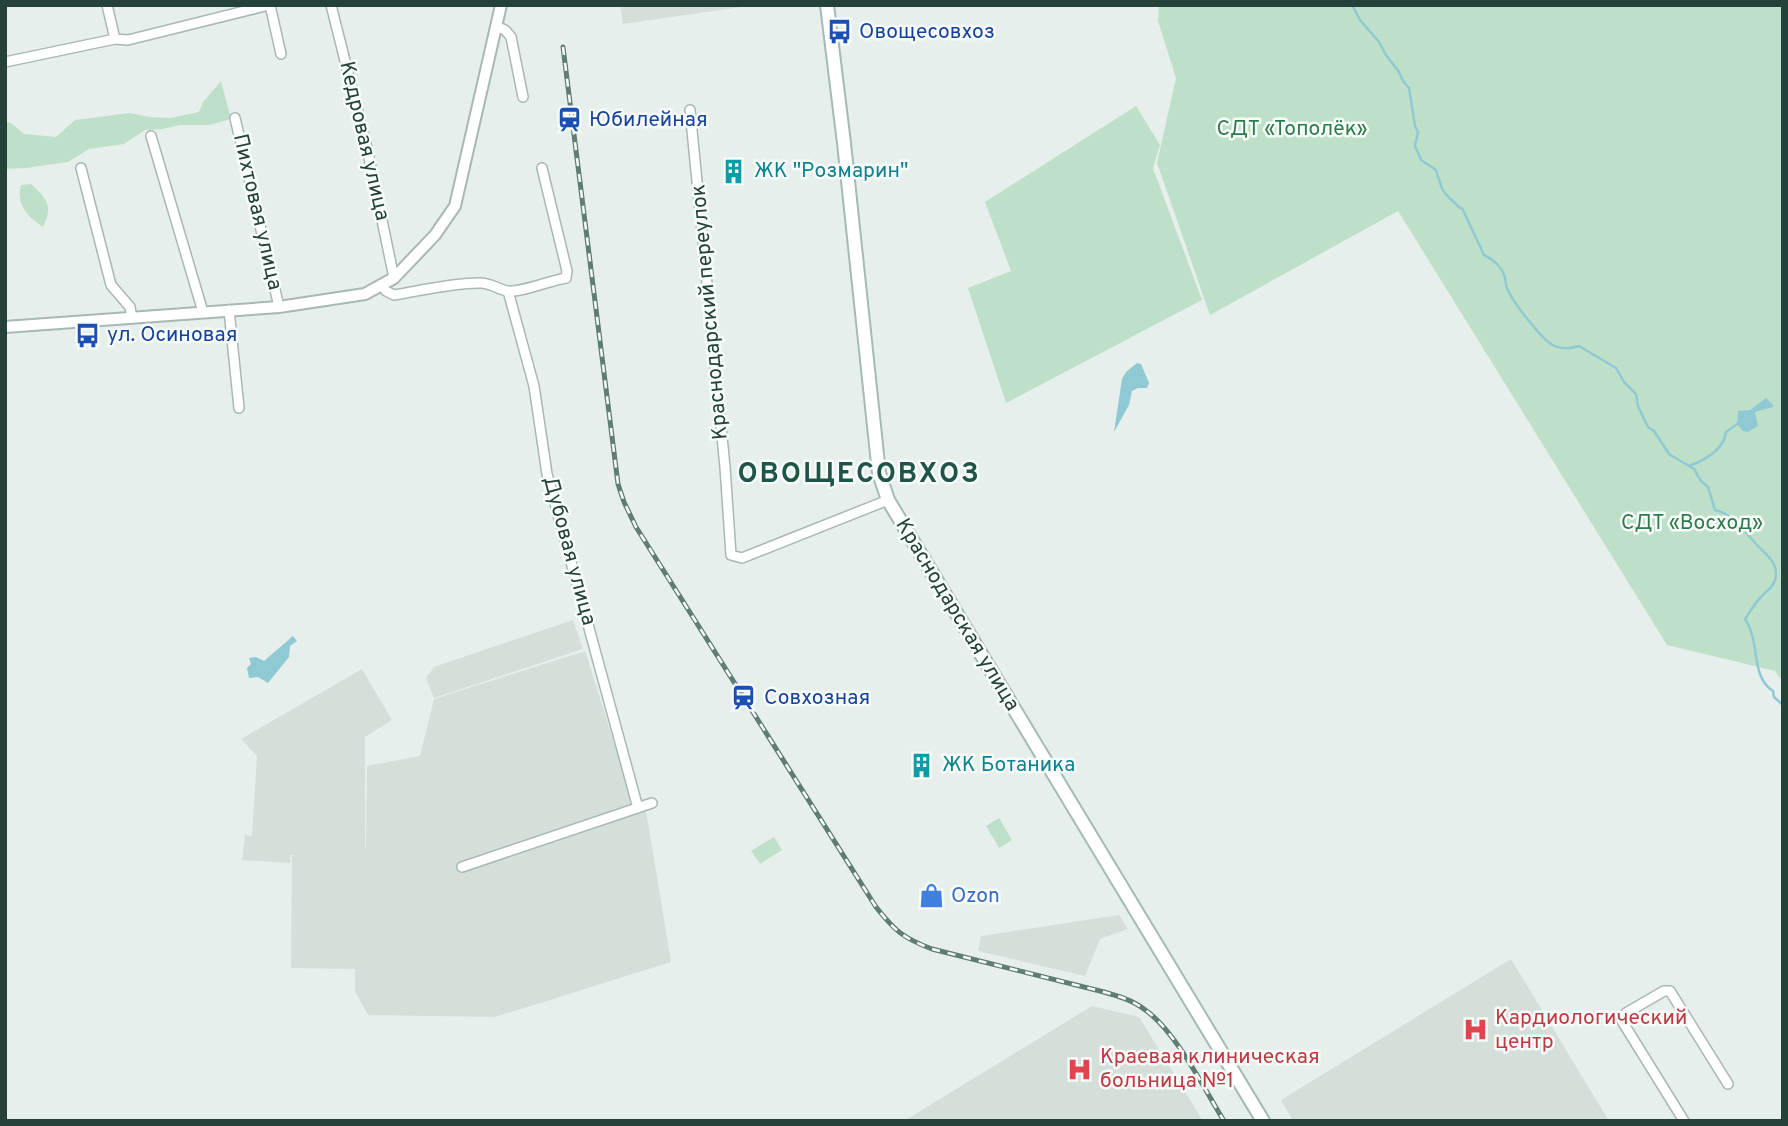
<svg xmlns="http://www.w3.org/2000/svg" width="1788" height="1126" font-family="Overpass,sans-serif">
  <style>
    .built { fill: #d4dfda }
    .green { fill: #bfe0c8 }
    .water { fill: #8ec9d4 }
    .lines { fill: none; stroke-linecap: round; stroke-linejoin: round }
    .stream { stroke: #8ec9d4; stroke-width: 2.5 }
    .minor-casing { stroke: #a8b8b2; stroke-width: 12 }
    .tertiary-casing { stroke: #a8b8b2; stroke-width: 14 }
    .secondary-casing { stroke: #a4bbb3; stroke-width: 16 }
    .minor { stroke: #fff; stroke-width: 9 }
    .tertiary { stroke: #fff; stroke-width: 10 }
    .secondary { stroke: #fff; stroke-width: 12 }
    .rail-casing { stroke: #5f7d75; stroke-width: 5 }
    .rail { stroke: #f7fbf9; stroke-width: 2.5; stroke-dasharray: 8; stroke-linecap: butt }
    .labels { text-anchor: middle; dominant-baseline: central; stroke-width: 5; stroke-linejoin: round; paint-order: stroke }
    .transit-label { font-size: 21px; fill: #164399; stroke: #f7fbf9; text-anchor: start }
    .park-label { font-size: 21px; fill: #2d7a4b; stroke: #f7fbf9 }
    .street-label { font-size: 21px; fill: #24423a; stroke: #f7fbf9 }
    .culture-label { font-size: 21px; fill: #0d838f; stroke: #f7fbf9; text-anchor: start }
    .shop-label { font-size: 21px; fill: #366cbe; stroke: #f7fbf9; text-anchor: start }
    .health-label { font-size: 21px; fill: #be3a42; stroke: #f7fbf9; text-anchor: start }
    .district-label { font-size: 28px; font-weight: bold; letter-spacing: 2px; fill: #1f5548; stroke: #f7fbf9 }
  </style>
  <rect width="100%" height="100%" fill="#e6efeb"/>
  <path class="built" d="M620 5H755L623 24Z
    M573 620 583 649 434 698 426 678 434 667Z
    M585 651 634 806 467 859 471 867 646 811 671 962 495 1017 368 1015 355 991V969L291 968 292 856 296 855H291L290 863 242 860 245 835 252 836 257 756 241 739 362 669 392 720 365 737V847H366L367 766 420 756 434 699Z
    M1119 915 1128 929 1100 939 1085 976 978 951 981 936Z
    M1511 959 1609 1121H1293L1281 1100Z
    M1092 1006 1139 1017 1203 1121H904Z"/>
  <path class="green" d="M1159 5H1783V682L1775 671 1667 645 1398 211 1210 315 1157 163 1176 78 1158 21Z
    M221 81 231 119 209 125H180L163 129 145 130 124 144 89 149 68 162 26 168 5 169V122L11 123 24 134 56 137 75 120 130 113 149 117 170 118 199 112 203 102Z
    M1136 106 1160 145 1153 168 1202 300 1006 403 968 288 1011 271 985 202Z
    M31 184C48 199 53 206 43 227 27 216 16 205 21 185Z
    M999 818 1012 840 999 848 986 826Z
    M774 837 782 850 760 864 751 851Z"/>
  <path class="water" d="M1137 363 1141 364 1149 383 1147 388H1138L1132 391 1129 405 1114 432 1122 379 1126 372Z
    M1766 398 1773 405V407L1755 412 1758 426 1748 432 1743 431 1737 424 1738 411 1750 410Z
    M293 636 297 641 290 646 289 657 268 683 258 677 249 678 247 668 251 664 249 658 256 657 264 661Z"/>
  <g class="lines">
    <path class="stream" d="M1352 5 1360 20 1379 42 1386 55 1399 72 1403 81 1409 88 1415 126 1418 132 1415 146 1421 160 1436 170C1443 194 1442 191 1460 208H1462L1484 255C1493 259 1503 268 1505 278 1506 284 1506 289 1510 294 1515 304 1522 312 1529 321 1544 339 1553 354 1579 346L1616 368 1624 382 1636 394 1638 406 1648 427 1654 431 1669 454 1694 469 1701 481 1708 487 1715 510C1732 514 1745 531 1756 544 1766 555 1780 563 1775 580 1772 589 1766 591 1761 597 1755 603 1750 612 1745 619 1748 624 1751 630 1752 635 1758 654 1754 679 1773 691L1774 697 1783 705
      M1689 466C1705 460 1724 449 1726 432L1737 424"/>
    <defs>
      <path id="minor" d="M107 5 115 39
        M270 5 281 54
        M331 5 367 148 394 278
        M496 26 505 30 511 37 523 97
        M5 62 115 39 128 40 269 5
        M690 110 725 467 731 555 742 558 888 500
        M235 118 279 307
        M151 136 203 312
        M81 168 111 285 130 307 132 318
        M382 286 386 291 394 295C419 291 456 282 481 283 490 283 498 289 507 291 521 293 551 280 566 278L567 271 542 168
        M508 291 534 386 547 474 638 808
        M229 310 239 408
        M462 867 652 803
        M1684 1121 1622 1021V1017L1626 1013 1664 991H1670L1728 1084"/>
      <path id="tertiary" d="M5 327 279 307 365 294 394 278 435 235 455 206 501 5"/>
      <path id="secondary" d="M827 5 844 143 879 473 888 500 1263 1121"/>
    </defs>
    <use href="#minor" class="minor-casing"/>
    <use href="#tertiary" class="tertiary-casing"/>
    <use href="#secondary" class="secondary-casing"/>
    <use href="#minor" class="minor"/>
    <use href="#tertiary" class="tertiary"/>
    <use href="#secondary" class="secondary"/>
    <defs>
      <path id="rail" d="M563 47 618 484 624 502 636 527 876 907C895 931 903 938 932 949L1104 992C1118 996 1132 1000 1144 1009 1176 1031 1203 1087 1224 1121"/>
    </defs>
    <use href="#rail" class="rail-casing"/>
    <use href="#rail" class="rail"/>
  </g>
  <defs>
    <symbol id="bus-bare" viewBox="-9 -9 18 18"><path d="M-5-6H5V4H4V6H2V4H-2V6H-4V4H-5ZM-3.5-4V0h7V-4ZM-3.5 1.2v1.5H-2V1.2ZM2 1.2v1.5H3.5V1.2Z" fill="#1a4fb4" stroke="#f7fbf9" stroke-width="2.5" paint-order="stroke"/></symbol>
    <symbol id="station-bare" viewBox="-9 -9 18 18"><path d="M-3-6H3Q5-6 5-4V2Q5 4 3 4L4.5 6H3L1.5 4h-3L-3 6H-4.5L-3 4Q-5 4-5 2V-4Q-5-6-3-6ZM-3.5-4v3h7v-3ZM-3.5 1v1.5H-2V1ZM2 1v1.5H3.5V1Z" fill="#1a4fb4" stroke="#f7fbf9" stroke-width="2.5" paint-order="stroke"/></symbol>
    <symbol id="building-bare" viewBox="-9 -9 18 18"><path d="M-4-6H4V6H1V3H-1V6H-4ZM-2.5-4.3h1.7v1.8h-1.7ZM.8-4.3h1.7v1.8H.8ZM-2.5-1h1.7V.8h-1.7ZM.8-1h1.7V.8H.8Z" fill="#0f9aa8" stroke="#f7fbf9" stroke-width="2.5" paint-order="stroke"/></symbol>
    <symbol id="shop-bare" viewBox="-9 -9 18 18"><path d="M-5-2.5h2.3a2.7 3.5 0 0 1 5.4 0H5L5.5 6h-11ZM-1.5-2.5h3a1.5 2.3 0 0 0-3 0Z" fill="#3f7fe0" stroke="#f7fbf9" stroke-width="2.5" paint-order="stroke"/></symbol>
    <symbol id="hospital-bare" viewBox="-9 -9 18 18"><path d="M-5-5h3v3.5h4V-5h3V5h-3V1.5h-4V5h-3Z" fill="#e0444e" stroke="#f7fbf9" stroke-width="2.5" paint-order="stroke"/></symbol>
  </defs>
  <g fill-rule="evenodd">
    <use href="#bus-bare" x="822" y="14" width="35" height="35"/>
    <use href="#station-bare" x="552" y="102" width="35" height="35"/>
    <use href="#building-bare" x="716" y="154" width="35" height="35"/>
    <use href="#bus-bare" x="70" y="318" width="35" height="35"/>
    <use href="#station-bare" x="726" y="680" width="35" height="35"/>
    <use href="#building-bare" x="904" y="748" width="35" height="35"/>
    <use href="#shop-bare" x="914" y="878" width="35" height="35"/>
    <use href="#hospital-bare" x="1458" y="1012" width="35" height="35"/>
    <use href="#hospital-bare" x="1062" y="1052" width="35" height="35"/>
  </g>
  <g class="labels">
    <g class="transit-label">
      <text x="859" y="32">Овощесовхоз</text>
      <text x="589" y="120">Юбилейная</text>
      <text x="107" y="335">ул. Осиновая</text>
      <text x="764" y="698">Совхозная</text>
    </g>
    <g class="park-label">
      <text x="1292" y="129">СДТ «Тополёк»</text>
      <text x="1692" y="523">СДТ «Восход»</text>
    </g>
    <g class="street-label">
      <text transform="translate(364 141) rotate(77)">Кедровая улица</text>
      <text transform="translate(257 212) rotate(77)">Пихтовая улица</text>
      <text transform="translate(710 312) rotate(-95)">Краснодарский переулок</text>
      <text transform="translate(569 551) rotate(75)">Дубовая улица</text>
      <text transform="translate(957 615) rotate(59)">Краснодарская улица</text>
    </g>
    <g class="culture-label">
      <text x="754" y="171">ЖК "Розмарин"</text>
      <text x="942" y="765">ЖК Ботаника</text>
    </g>
    <g class="shop-label">
      <text x="951" y="896">Ozon</text>
    </g>
    <g class="health-label">
      <text x="1495" y="1018">Кардиологический<tspan x="1495" dy="24">центр</tspan></text>
      <text x="1100" y="1057">Краевая клиническая<tspan x="1100" dy="24">больница №1</tspan></text>
    </g>
    <g class="district-label">
      <text x="859" y="475">ОВОЩЕСОВХОЗ</text>
    </g>
  </g>
  <rect width="1788" height="1126" fill="none" stroke="#24423a" stroke-width="14"/>
</svg>
